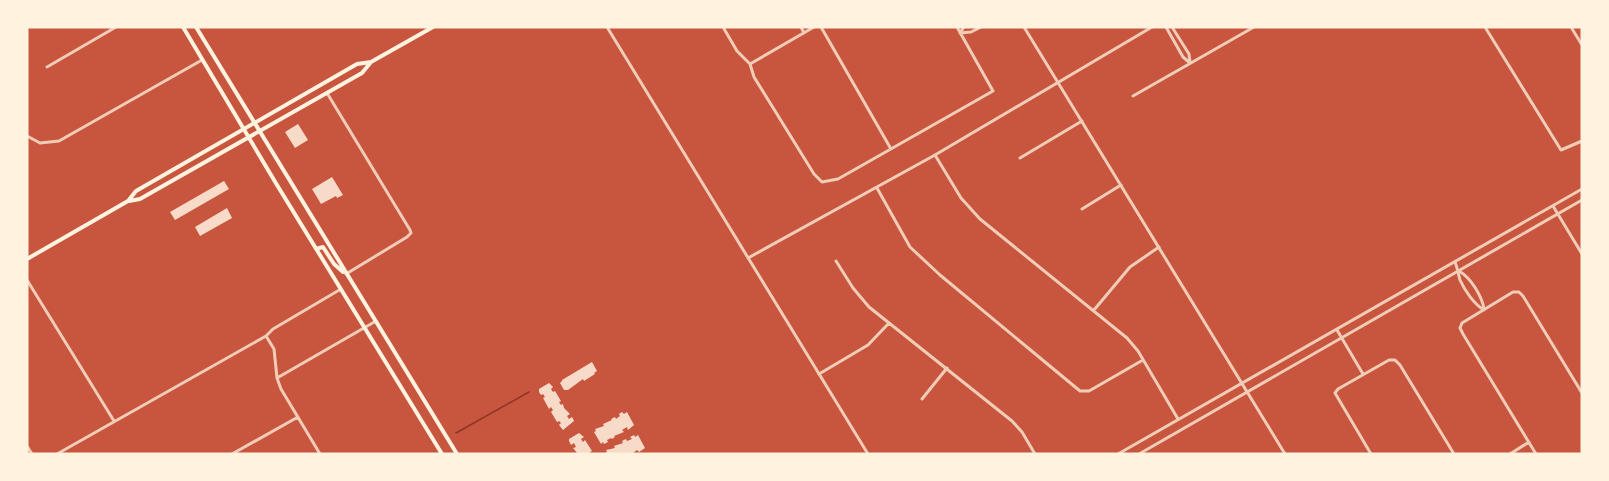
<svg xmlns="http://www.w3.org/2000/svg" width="1609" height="481" font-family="'Playfair Display',serif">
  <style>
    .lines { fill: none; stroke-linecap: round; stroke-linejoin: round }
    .stream { stroke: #8f3625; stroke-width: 1.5 }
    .building { fill: #f7dbc8 }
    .minor { stroke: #f1ccb7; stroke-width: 3 }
    .tertiary { stroke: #f1ccb7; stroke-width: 3 }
    .secondary { stroke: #fff3e0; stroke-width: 4 }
  </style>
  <rect width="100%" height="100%" fill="#c8553d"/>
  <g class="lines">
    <path class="stream" d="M456 433 529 392"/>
  </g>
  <path class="building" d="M298 124 308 140 295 148 285 132Z
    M332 177 343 195 337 198 336 196 321 204 312 189Z
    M224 181 229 189 175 220 170 212Z
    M227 208 232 218 200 236 195 227Z
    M592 362 597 371 594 373 595 374 584 381 583 379 568 390H564L560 383 562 381V380Z
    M549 383 553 387 551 389 553 392 555 391 561 401 559 402 561 405 563 404 564 408 570 414 567 416 569 419 572 417 574 421 563 430 559 425 561 423 559 421 557 422 551 412 553 410 551 407 549 409 543 398 545 397 543 394 541 395 539 392V389Z
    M622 412 624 414 627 412 634 425 628 430 627 427 622 430 624 432 614 436 615 437 612 439 611 438 607 440 608 442 604 444 603 442 601 444 594 432 596 431 595 429 604 426 603 424 612 420 611 419 615 417 616 419 620 416 619 414Z
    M579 433 584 437 581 439 583 442 585 440 592 451 590 452 591 454H578L573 448 576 447 574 443 571 445 569 441V439Z
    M634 435 635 437 638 435 645 448 639 452 637 450 633 453 634 454H603L607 452 606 450 615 448 614 446 623 443 622 441 626 439 627 441 632 439 630 437Z"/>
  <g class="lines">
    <path class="minor" d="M723 27 737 51 750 64
      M801 27 804 33
      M814 27 750 64 754 77 814 174 822 182 838 179 993 91 957 27
      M821 27 891 149
      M1166 27 1183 57 1190 63
      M1172 27 1189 54 1190 62
      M1485 27 1561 150 1582 141
      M1571 27 1582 45
      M960 33 971 32 981 27
      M960 33 964 27
      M47 67 116 27
      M327 93 410 230 411 233 407 237 346 274
      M1133 96 1254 27
      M27 136 40 143 59 141 202 60
      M935 155 961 198 980 219 1127 338 1138 351 1178 419
      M1020 158 1082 121
      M877 188 910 247 940 275 1080 391H1089L1143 360
      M1553 206 1582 254
      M1082 209 1121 185
      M836 261 853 288 869 307 1012 421 1022 432 1035 454
      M1455 262C1458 269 1458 274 1460 280 1465 291 1474 304 1484 310
      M1459 271C1471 278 1481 295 1484 308
      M27 280 114 421
      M1094 310 1130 267 1159 247
      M1337 330 1363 374
      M266 336 274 349 277 378 281 389 320 454
      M819 374 868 345 889 323
      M277 378 376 321
      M922 399 947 368
      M57 454 266 336 273 329 341 289
      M232 454 298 417
      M1371 454 1335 393 1338 389 1389 360H1395L1400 365 1454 454
      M1510 454 1529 442
      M1536 454 1463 334 1460 328 1462 323 1513 292H1519L1523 296 1582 393"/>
    <path class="tertiary" d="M607 27 868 454
      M1024 27 1285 454
      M748 258 935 155 1152 27
      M27 446 32 454
      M1118 454 1582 189
      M1139 454 1582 200"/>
    <path class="secondary" d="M183 27 277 185 442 454
      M196 27 457 454
      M129 201 140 199 362 73 371 62
      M316 249 323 247 334 264 343 272
      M27 259 128 201 136 191 357 64 371 62 433 27"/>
  </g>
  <rect width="1609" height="481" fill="none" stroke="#fff3e0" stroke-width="57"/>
</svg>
